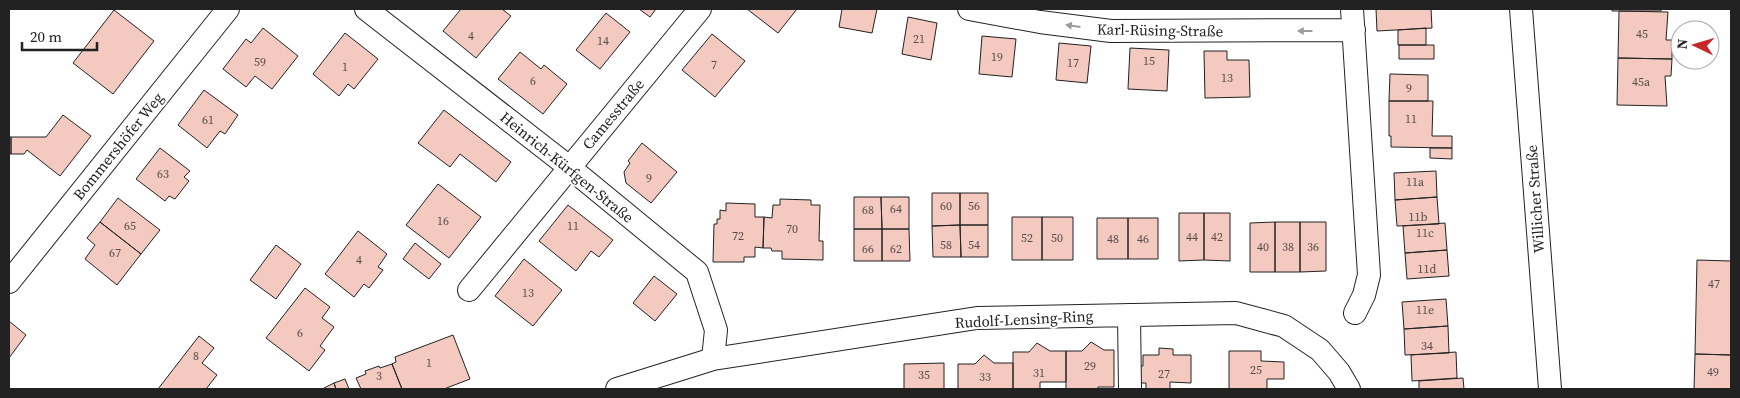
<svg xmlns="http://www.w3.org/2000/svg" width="1740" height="398" font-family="'Source Serif 4',serif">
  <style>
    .building { fill: #f3c9c0; stroke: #222 }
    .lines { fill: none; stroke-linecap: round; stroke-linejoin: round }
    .street-casing { stroke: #222; stroke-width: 24 }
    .street { stroke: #fff; stroke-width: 22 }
    .oneway { fill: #9c9c9c }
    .labels { text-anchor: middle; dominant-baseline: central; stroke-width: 4; stroke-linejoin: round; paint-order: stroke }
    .number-label { font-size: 12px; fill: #564c4a }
    .street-label { font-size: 15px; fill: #222; stroke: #fff }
  </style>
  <rect width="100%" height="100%" fill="#fff"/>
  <path class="building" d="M461 9H502L511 16 476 58 443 31Z
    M639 9H656L650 17Z
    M747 9H797L778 33Z
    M842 9H877L872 33 839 27Z
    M1376 9H1431L1432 28 1377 31Z
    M1612 9H1661V11H1612Z
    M114 10 154 41 113 94 73 63Z
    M1619 11 1668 12 1666 40H1672V59L1618 58Z
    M606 13 630 32 600 69 576 50Z
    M908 17 937 23 931 60 902 54Z
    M263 28 298 56 272 89 255 76 246 87 223 69 246 39 251 43Z
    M1426 28V45H1398V30Z
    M345 33 378 59 354 89 348 84 339 96 313 74Z
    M712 34 745 61 715 97 682 70Z
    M982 36 1016 39 1012 77 979 74Z
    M1059 43 1091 46 1087 83 1056 80Z
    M1399 45H1434V59H1399Z
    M1130 48 1169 50 1167 91 1128 89Z
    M1204 51H1227V60H1249L1250 97 1205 98Z
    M520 52 541 69 544 65 567 84 543 114 498 79Z
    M1618 58 1672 59 1671 76H1665L1667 106 1617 105Z
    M1390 74 1428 75V101H1389Z
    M204 90 238 115 225 134 220 131 207 148 178 125Z
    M1389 101H1433L1432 136H1452V148L1391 147V136H1389Z
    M444 110 511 162 496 182 460 154 450 167 418 143Z
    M63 115 91 136 60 176 27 150 24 154H11V137H46Z
    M9 137H11V154H9Z
    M642 143 677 172 651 203 626 183 624 172 630 163 628 161Z
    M160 148 190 171 184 177 189 181 175 199 169 196 165 201 136 179Z
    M1430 148H1452V159L1430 158Z
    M1436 171 1437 197 1395 200 1394 173Z
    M438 184 481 217 449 258 406 225Z
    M932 193H960V225L932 226Z
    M960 193H988V225H960Z
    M854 197H881L882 229H854Z
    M881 197H909V229H882Z
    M1437 197 1439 224 1397 226 1395 200Z
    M118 198 160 230 141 254 100 222Z
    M780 199 811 200V205H820L819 241H823V260L782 259V251H772L771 248H763L764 217 772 218 773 205H780Z
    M726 203 755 204V217H764L763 248 755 247V257H744V262H713L714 224H717V219H720V210L726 211Z
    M568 205 613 240 599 257 591 251 576 271 539 241Z
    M1179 213H1204V260L1179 261Z
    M1204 213H1230V261L1204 260Z
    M1012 217H1042V260H1012Z
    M1042 217H1073V260H1042Z
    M1097 218H1128V259H1097Z
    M1128 218H1158V259H1128Z
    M100 222 141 254 117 285 85 259 95 245 87 238Z
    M1275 222V272H1250V223Z
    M1275 222H1300V272H1275Z
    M1300 222H1326V271L1300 272Z
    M1445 223 1447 250 1405 253 1403 226Z
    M960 225H988V257H961Z
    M960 225 961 257H933L932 226Z
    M854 229H882V261H854Z
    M882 229H909L910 261H882Z
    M358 231 387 254 378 267 383 270 369 288 364 284 354 297 325 274Z
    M415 243 441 264 429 279 403 259Z
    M276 245 301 264 276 299 250 280Z
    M1447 250 1449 276 1407 279 1405 253Z
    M524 259 562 290 533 326 495 296Z
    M1697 260 1731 261V355L1695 354Z
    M654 276 677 294 655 321 633 303Z
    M305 288 330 307 322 318 334 327 320 346 325 350 309 371 266 338Z
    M1446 299 1448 326 1404 329 1402 302Z
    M9 321 26 335 9 358Z
    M1448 326 1449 353 1405 355 1404 329Z
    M453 335 470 379 444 389H402L392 364 396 362 395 357Z
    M199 336 214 348 202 363 217 375 206 389H158Z
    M1091 342 1104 350H1114V387H1098V389H1066V351H1082Z
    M1037 343 1050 351H1066V382H1040V389H1013V352H1029Z
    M1159 348 1173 349V355H1191V383L1170 382V389H1146V383H1137V366H1143V355H1159Z
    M1229 351H1261V361L1284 362V379H1267V389H1229Z
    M1456 352 1457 378 1412 381 1411 355Z
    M1695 354 1731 355V389H1694Z
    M984 355 994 363H1013V389H958V364H975Z
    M944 363V389H904V364Z
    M392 364 402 389H361L356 378 366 374 365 371 379 366 380 368Z
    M1463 378 1464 389H1419V381Z
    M345 379 349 389H336L334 383Z
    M334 383 336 389H324V388Z"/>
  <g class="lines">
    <defs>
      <path id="street" d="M366 9 569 167 697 272 716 330 713 359
        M969 9 1040 22 1111 31 1354 30
        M1352 9 1369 275 1364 295 1355 313
        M1521 9 1550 389
        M9 282 228 9
        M469 290 700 9
        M1129 315 1130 389
        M617 389 713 359 977 318 1236 313 1284 326 1320 350 1339 372 1349 389"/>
    </defs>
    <use href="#street" class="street-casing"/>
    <use href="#street" class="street"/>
  </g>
  <defs><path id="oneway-solid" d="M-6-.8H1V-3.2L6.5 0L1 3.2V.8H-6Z" transform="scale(1.25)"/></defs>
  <g class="oneway">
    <use href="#oneway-solid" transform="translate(1073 26) rotate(-172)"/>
    <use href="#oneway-solid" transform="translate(1305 31) rotate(-180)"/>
  </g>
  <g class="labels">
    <g class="number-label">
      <text x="1642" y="34">45</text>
      <text x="471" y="36">4</text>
      <text x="919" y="39">21</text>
      <text x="603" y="41">14</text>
      <text x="997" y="57">19</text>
      <text x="1149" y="61">15</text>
      <text x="260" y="62">59</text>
      <text x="1073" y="63">17</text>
      <text x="714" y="65">7</text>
      <text x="345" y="67">1</text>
      <text x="1227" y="78">13</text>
      <text x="533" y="81">6</text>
      <text x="1641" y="82">45a</text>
      <text x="1409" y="88">9</text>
      <text x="1411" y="119">11</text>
      <text x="208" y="120">61</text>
      <text x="163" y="174">63</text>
      <text x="649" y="178">9</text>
      <text x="1415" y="182">11a</text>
      <text x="946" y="206">60</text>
      <text x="974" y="206">56</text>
      <text x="896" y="209">64</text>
      <text x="868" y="210">68</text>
      <text x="1418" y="217">11b</text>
      <text x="443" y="221">16</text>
      <text x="130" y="226">65</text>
      <text x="573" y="226">11</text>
      <text x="792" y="229">70</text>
      <text x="1425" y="233">11c</text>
      <text x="738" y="236">72</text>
      <text x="1192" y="237">44</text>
      <text x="1217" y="237">42</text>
      <text x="1027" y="238">52</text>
      <text x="1057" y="238">50</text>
      <text x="1113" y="239">48</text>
      <text x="1143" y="239">46</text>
      <text x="946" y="245">58</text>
      <text x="974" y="245">54</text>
      <text x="1263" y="247">40</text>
      <text x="1288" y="247">38</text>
      <text x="1313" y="247">36</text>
      <text x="868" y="249">66</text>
      <text x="896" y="249">62</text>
      <text x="115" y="253">67</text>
      <text x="359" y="260">4</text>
      <text x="1427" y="269">11d</text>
      <text x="1714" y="284">47</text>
      <text x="528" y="293">13</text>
      <text x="1425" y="310">11e</text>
      <text x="300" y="333">6</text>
      <text x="1427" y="346">34</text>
      <text x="196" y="356">8</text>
      <text x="429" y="363">1</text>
      <text x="1090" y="366">29</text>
      <text x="1256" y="370">25</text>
      <text x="1713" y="372">49</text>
      <text x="1039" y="373">31</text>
      <text x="1164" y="374">27</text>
      <text x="924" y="375">35</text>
      <text x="379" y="376">3</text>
      <text x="985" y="377">33</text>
    </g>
    <g class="street-label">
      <text transform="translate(1160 30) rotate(1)">Karl-Rüsing-Straße</text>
      <text transform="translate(613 114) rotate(-50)">Camesstraße</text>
      <text transform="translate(118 146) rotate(-51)">Bommershöfer Weg</text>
      <text transform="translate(567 167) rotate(39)">Heinrich-Kürfgen-Straße</text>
      <text transform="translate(1535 199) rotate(-94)">Willicher Straße</text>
      <text transform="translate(1024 319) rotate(-3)">Rudolf-Lensing-Ring</text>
    </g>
  </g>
  <rect width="1740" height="398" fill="none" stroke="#222222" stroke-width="20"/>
  <g transform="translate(1695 45) rotate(275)"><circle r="24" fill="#ffffff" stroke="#a7a7a7"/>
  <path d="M0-4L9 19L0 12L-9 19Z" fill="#c62828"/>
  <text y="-8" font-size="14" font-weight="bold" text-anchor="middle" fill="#222222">N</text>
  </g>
  <path d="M22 42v8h75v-8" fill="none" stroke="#222222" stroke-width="2.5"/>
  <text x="30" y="42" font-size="15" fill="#222222" stroke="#ffffff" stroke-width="4" paint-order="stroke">20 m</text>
</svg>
